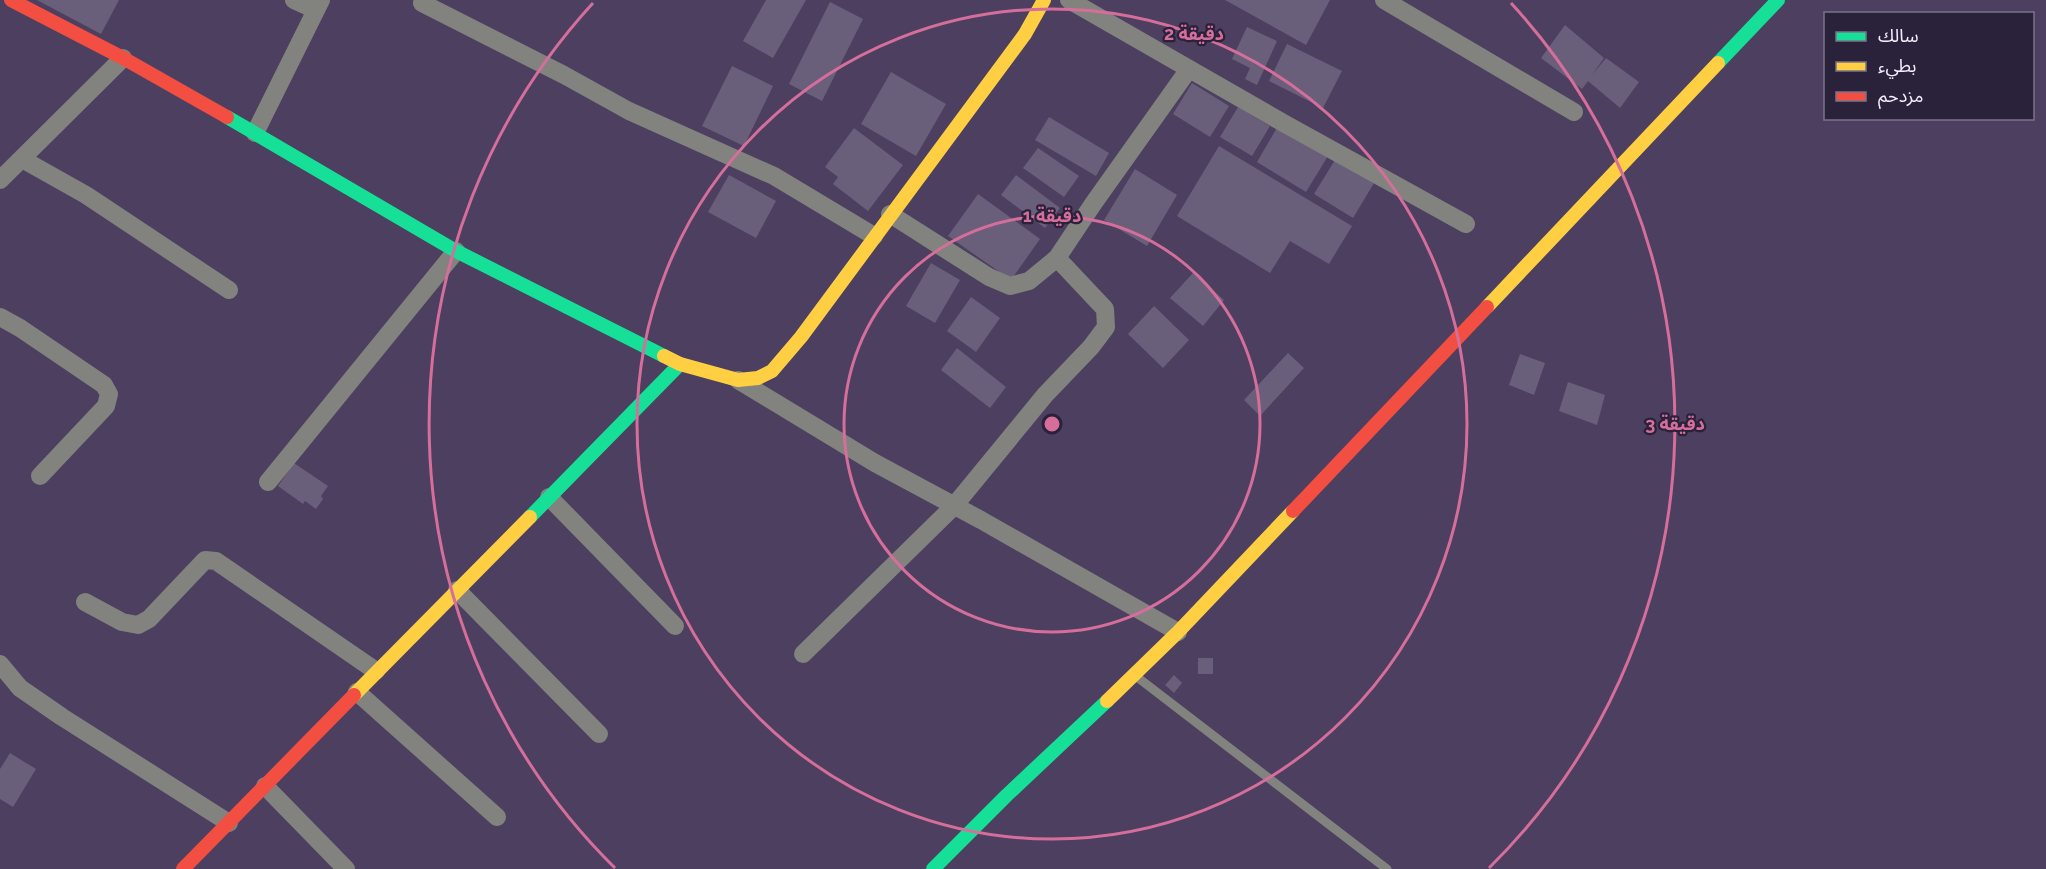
<svg xmlns="http://www.w3.org/2000/svg" width="2046" height="869" font-family="Raleway,'Noto Sans Arabic',sans-serif">
  <style>
    .building { fill: #6a5f7a }
    .lines { fill: none; stroke-linecap: round; stroke-linejoin: round }
    .lane { stroke: #82827e; stroke-width: 9 }
    .street { stroke: #82827e; stroke-width: 18 }
    .fast { stroke: #16e098; stroke-width: 14 }
    .slow { stroke: #ffcf43; stroke-width: 14 }
    .jam { stroke: #f24e42; stroke-width: 14 }
    .ring { fill: none; stroke: #d66e9c; stroke-width: 3 }
    .centre { fill: #d66e9c; stroke: #2a213b; stroke-width: 3 }
    .ring-label { font-size: 18px; text-anchor: middle; font-weight: bold; fill: #d66e9c; stroke: #2a213b; stroke-width: 4.5; stroke-linejoin: round; paint-order: stroke }
  </style>
  <rect width="100%" height="100%" fill="#4c3f5f"/>
  <path class="building" d="M37 0H119L101 34Z
    M766 0H806L773 58 743 41Z
    M1225 0H1330L1306 45Z
    M830 2 863 19 822 101 789 84Z
    M1565 25 1604 58 1592 75 1606 58 1639 82 1620 108 1588 81 1582 89 1541 58Z
    M1247 27 1277 41 1257 85 1245 79 1250 68 1232 59Z
    M1287 44 1342 71 1323 108 1269 81Z
    M732 66 773 86 744 146 702 126Z
    M891 72 946 104 916 156 861 124Z
    M1192 83 1229 106 1210 137 1173 114Z
    M1238 107 1270 126 1252 156 1220 137Z
    M1049 117 1109 153 1096 176 1035 140Z
    M1278 126 1328 156 1306 192 1257 162Z
    M854 128 903 165 868 211 833 184 838 177 825 167Z
    M1219 146 1352 226 1329 264 1290 241 1270 273 1177 216Z
    M1038 148 1079 176 1064 197 1023 168Z
    M1335 160 1374 183 1353 218 1314 194Z
    M1135 169 1177 195 1147 246 1104 220Z
    M729 175 776 201 756 238 708 212Z
    M1016 175 1060 208 1045 228 1001 195Z
    M978 194 1040 239 1011 280 948 236Z
    M931 263 960 280 935 323 906 306Z
    M1193 273 1224 300 1203 326 1170 298Z
    M971 297 1000 318 976 352 947 331Z
    M1154 306 1189 340 1163 368 1128 334Z
    M957 348 1006 387 990 408 941 370Z
    M1288 353 1304 368 1260 416 1244 400Z
    M1520 354 1545 363 1534 395 1509 385Z
    M1568 382 1605 395 1597 425 1559 411Z
    M294 463 328 486 321 496 323 499 316 509 305 501 303 504 278 486Z
    M1198 658H1213V674H1198Z
    M1174 675 1182 683 1174 693 1165 685Z
    M10 753 36 769 13 807 0 799V769Z"/>
  <g class="lines">
    <path class="lane" d="M1137 677 1387 869"/>
    <path class="street" d="M294 0 316 10
      M1069 0 1287 125 1466 224
      M1384 0 1574 112
      M422 3 564 75 629 111 774 176 874 236
      M255 133 321 0
      M22 159 86 195 229 290
      M0 180 123 58
      M890 214 989 277 1010 286 1029 281 1057 258 1093 204 1189 69
      M0 317 20 328 104 385 109 394 106 406 40 476
      M738 380 875 463 981 520 1178 632
      M268 482 456 251
      M549 497 675 626
      M457 590 599 734
      M85 602 122 622 138 625 149 619 205 560 216 561 376 671
      M803 654 954 506 1045 395 1091 347 1106 327 1105 309 1057 258
      M0 664 20 688 62 717 229 823
      M357 692 497 817
      M265 786 346 869"/>
    <path class="fast" d="M1718 63 1778 0
      M227 117 456 251 664 356
      M530 517 680 364
      M933 869 1007 795 1107 701"/>
    <path class="slow" d="M1487 307 1718 63
      M664 356 680 364 738 380 758 378 772 371 801 337 1025 34 1044 0
      M354 695 530 517
      M1107 701 1178 632 1293 511"/>
    <path class="jam" d="M11 0 123 58 227 117
      M1293 511 1487 307
      M183 869 354 695"/>
  </g>
  <g class="ring">
    <circle cx="1052" cy="424" r="208"/>
    <circle cx="1052" cy="424" r="415"/>
    <path d="M615 868A623 623 0 0 1 593 3M1511 3A623 623 0 0 1 1489 868"/>
  </g>
  <circle cx="1052" cy="424" r="9" class="centre"/>
  <g class="ring-label">
    <text x="1194" y="40">2 دقيقة</text>
    <text x="1052" y="222">1 دقيقة</text>
    <text x="1675" y="430">3 دقيقة</text>
  </g>
  <rect x="1824" y="12" width="210" height="108" fill="#2a213b" stroke="#7a7389" stroke-width="1.5"/>
  <rect x="1836" y="32" width="30" height="9" fill="#16e098" stroke="#7a7389" stroke-width="1.5"/>
  <text x="1878" y="42" font-size="18" fill="#f3effd">سالك</text>
  <rect x="1836" y="62" width="30" height="9" fill="#ffcf43" stroke="#7a7389" stroke-width="1.5"/>
  <text x="1878" y="72" font-size="18" fill="#f3effd">بطيء</text>
  <rect x="1836" y="92" width="30" height="9" fill="#f24e42" stroke="#7a7389" stroke-width="1.5"/>
  <text x="1878" y="102" font-size="18" fill="#f3effd">مزدحم</text>
</svg>
